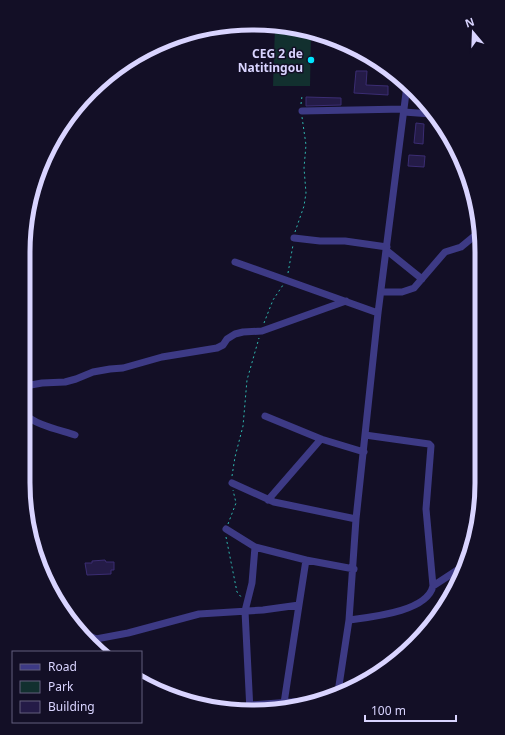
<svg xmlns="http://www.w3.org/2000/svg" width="505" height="735" font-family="'Noto Sans',sans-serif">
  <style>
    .green { fill: #12302f }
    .building { fill: #241b47; stroke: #3b2d73 }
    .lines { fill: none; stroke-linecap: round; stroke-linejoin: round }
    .path { stroke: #2fb8b0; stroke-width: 1; stroke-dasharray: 2 3; stroke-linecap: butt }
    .minor { stroke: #3d3a85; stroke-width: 7 }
    .poi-dot { fill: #00e5ff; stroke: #130f26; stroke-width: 1.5 }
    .labels { text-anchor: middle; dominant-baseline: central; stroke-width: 3; stroke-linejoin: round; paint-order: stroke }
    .poi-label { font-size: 12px; font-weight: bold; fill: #d9d4ff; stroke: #130f26; text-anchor: end }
    .rim { fill: none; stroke: #d9d4ff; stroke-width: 5 }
  </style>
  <rect width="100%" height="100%" fill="#130f26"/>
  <path class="green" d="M275 27 311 35 310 86H273Z"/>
  <path class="building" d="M356 71H367L366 85 388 86V95L354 93Z
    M306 97 341 98V105L306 106Z
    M416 123 424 124 423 144 414 143Z
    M409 155 425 156 424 167 408 166Z
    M105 560 106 562H114V570H111V574L87 575 85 563H92V561Z"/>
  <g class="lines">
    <path class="path" d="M301 104 302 96
      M295 232 304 206 306 193 304 168 306 145 302 117
      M288 273 293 245
      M264 323 273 300 283 285
      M232 476 235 457 243 426 247 380 259 338
      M228 524 236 503 233 490
      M226 537 237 592 242 598"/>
    <path class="minor" d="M302 111 404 109
      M404 112 431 114
      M294 238 320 241H345L387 247
      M386 250 422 279
      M235 262 378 313
      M381 292H402L414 288 445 252 461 247 478 233
      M25 386 42 383 65 382 76 379 93 372 110 369 123 368 162 357 217 348 223 345 227 339 235 334 243 332 262 331 346 301
      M24 413C34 425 60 430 75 435
      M265 416 321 439 364 452
      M232 483 274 502 356 519
      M268 500 321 439
      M226 529 255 547
      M433 586 465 565
      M349 620C371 617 427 612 433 586L426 509 431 446 429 444 365 435
      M83 633 96 639 128 633 199 614 263 610 299 605 306 560 354 569
      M96 639 101 652
      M338 692 349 620 356 519 378 313 407 85
      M284 703 299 605
      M225 709 250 705 318 700
      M250 711 245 611 252 583 255 547 306 560"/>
  </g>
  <circle class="poi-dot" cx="311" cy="60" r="4"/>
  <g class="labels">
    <g class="poi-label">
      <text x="303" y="53">CEG 2 de<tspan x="303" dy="14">Natitingou</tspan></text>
    </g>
  </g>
  <path d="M0 0H505V735H0ZM252 30H253A222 222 0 0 1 475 252V483A222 222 0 0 1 253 705H252A222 222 0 0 1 30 483V252A222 222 0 0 1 252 30Z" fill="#130f26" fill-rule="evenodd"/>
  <path class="rim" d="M252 30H253A222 222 0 0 1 475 252V483A222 222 0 0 1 253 705H252A222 222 0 0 1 30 483V252A222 222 0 0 1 252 30Z"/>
  <rect x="12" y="651" width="130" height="72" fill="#130f26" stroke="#625e7d"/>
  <rect x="20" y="664" width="20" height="6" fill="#3d3a85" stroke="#625e7d"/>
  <text x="48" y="671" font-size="12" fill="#d9d4ff">Road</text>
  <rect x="20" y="681" width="20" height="12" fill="#12302f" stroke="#625e7d"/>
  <text x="48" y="691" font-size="12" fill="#d9d4ff">Park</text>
  <rect x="20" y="701" width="20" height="12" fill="#241b47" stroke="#625e7d"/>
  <text x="48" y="711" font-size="12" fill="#d9d4ff">Building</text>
  <g transform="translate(473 32) rotate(341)" stroke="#130f26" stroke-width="3" paint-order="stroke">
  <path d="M0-3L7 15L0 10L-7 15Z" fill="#d9d4ff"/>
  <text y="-6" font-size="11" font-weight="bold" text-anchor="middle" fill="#d9d4ff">N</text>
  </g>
  <path d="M365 715v6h91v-6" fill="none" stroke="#d9d4ff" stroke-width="2"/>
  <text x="371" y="715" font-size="12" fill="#d9d4ff" stroke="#130f26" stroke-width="3" paint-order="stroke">100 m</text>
</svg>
